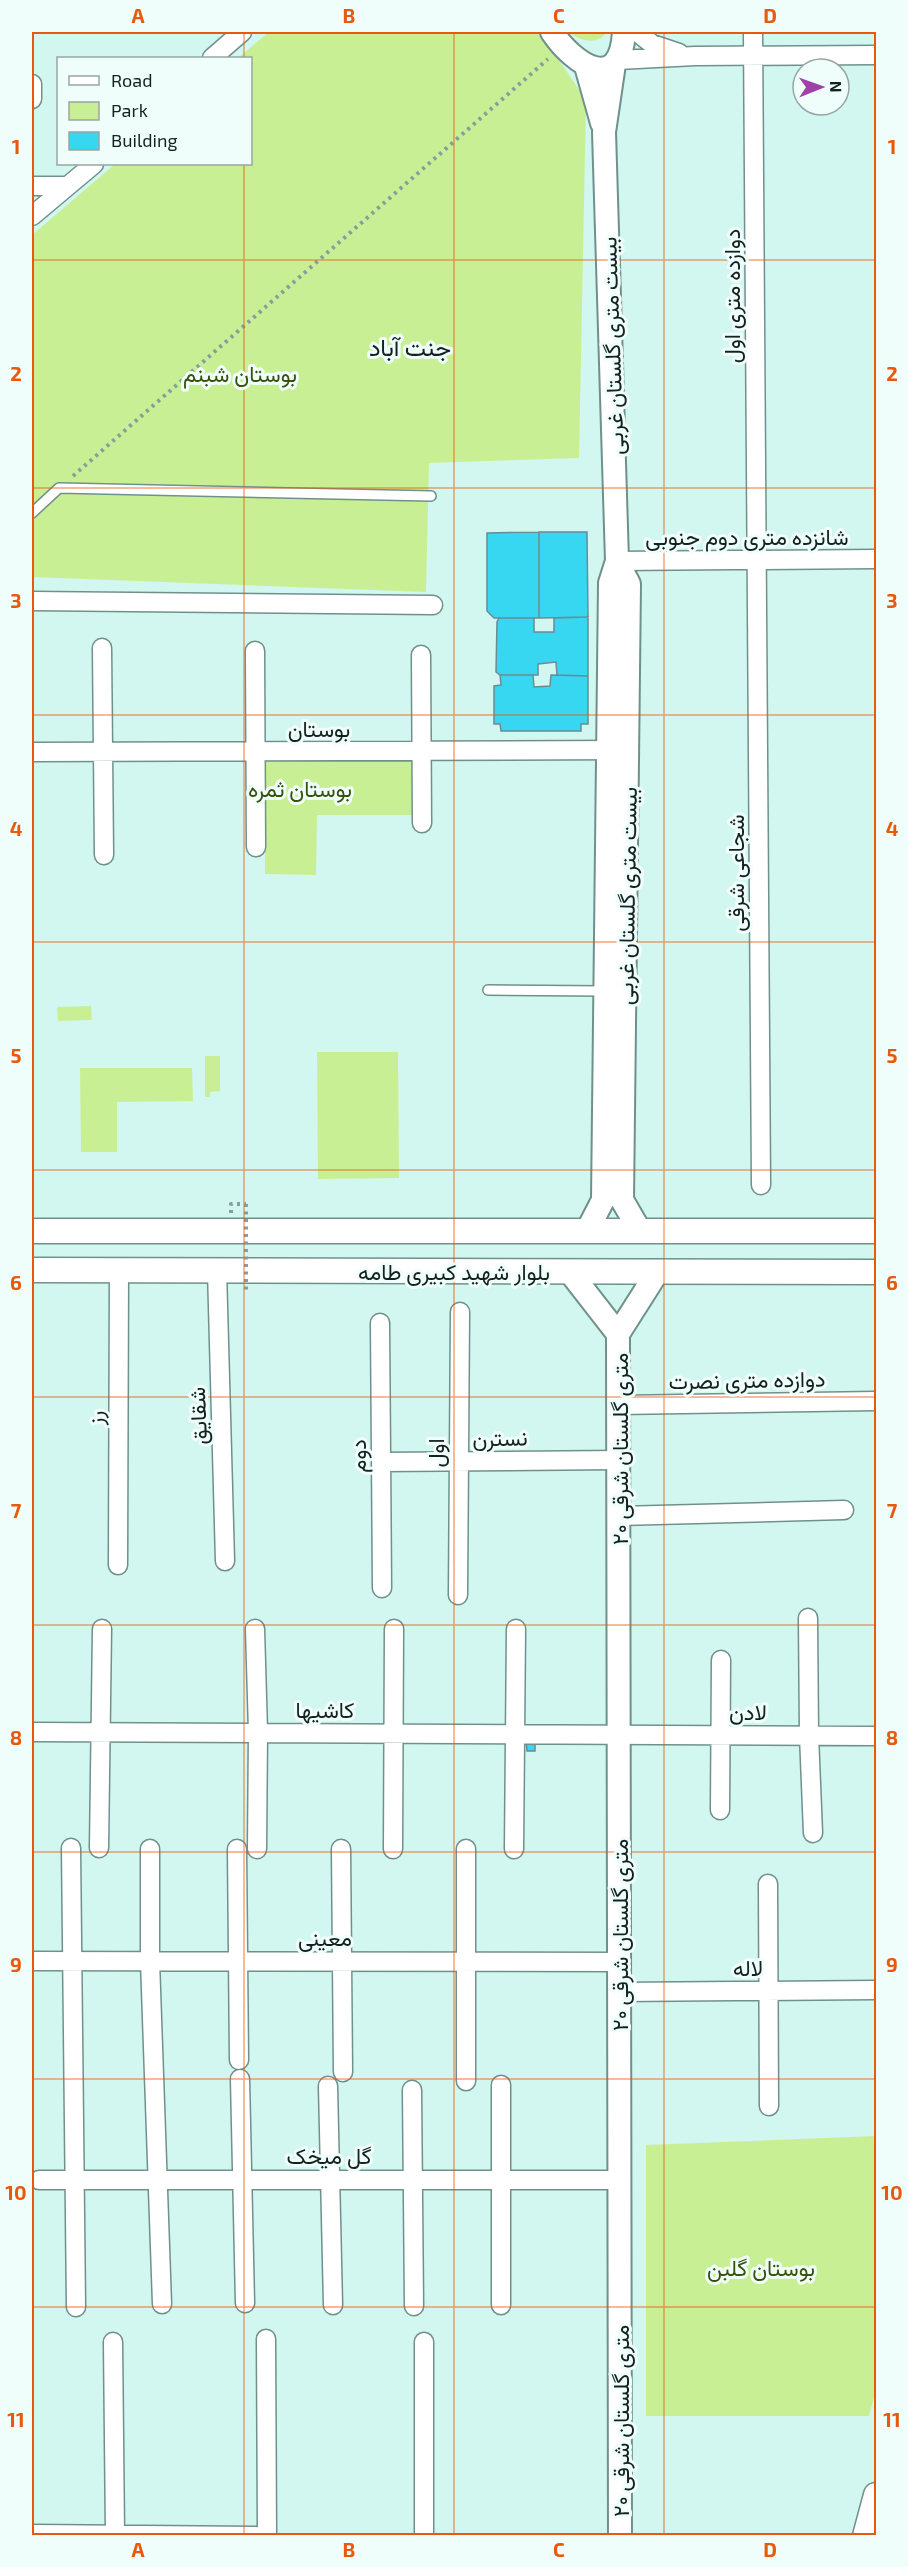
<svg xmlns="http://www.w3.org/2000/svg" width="908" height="2567" font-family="'Exo 2',Vazirmatn,sans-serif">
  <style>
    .green { fill: #c9ef94 }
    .building { fill: #37d7f1; stroke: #6b8c93; stroke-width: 1.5 }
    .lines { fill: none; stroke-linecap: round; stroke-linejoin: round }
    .service-casing { stroke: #70918b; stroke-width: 12 }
    .minor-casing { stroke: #70918b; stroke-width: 21 }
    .tertiary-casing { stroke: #70918b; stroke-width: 26 }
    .secondary-casing { stroke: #70918b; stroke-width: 27 }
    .path { stroke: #85a09c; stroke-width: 4; stroke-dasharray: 3 4.5; stroke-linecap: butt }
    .service { stroke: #fff; stroke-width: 9 }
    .minor { stroke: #fff; stroke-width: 18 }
    .tertiary { stroke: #fff; stroke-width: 22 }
    .secondary { stroke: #fff; stroke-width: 24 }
    .path-bridge { stroke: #85a09c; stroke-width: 4; stroke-dasharray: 3 4.5; stroke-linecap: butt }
    .grid { fill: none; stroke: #e8590c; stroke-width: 1.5; stroke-opacity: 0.55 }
    .labels { text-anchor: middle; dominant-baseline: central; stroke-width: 6; stroke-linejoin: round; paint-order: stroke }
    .street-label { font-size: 22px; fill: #13211f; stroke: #f0fefb }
    .park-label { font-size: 22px; fill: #39500b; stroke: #f0fefb }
    .neighbourhood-label { font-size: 24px; fill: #13211f; stroke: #f0fefb }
    .neatline { fill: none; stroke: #e8590c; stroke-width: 2 }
    .grid-label { font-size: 20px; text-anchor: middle; font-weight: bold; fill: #e8590c }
  </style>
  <rect width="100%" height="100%" fill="#d2f6f0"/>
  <path class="green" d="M269 32H540L586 100 579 458 429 463 426 592 32 577V235L115 164H250V58H238Z
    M568 32H607C597 46 581 41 568 32Z
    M265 755H417V815H317L316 875 265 874Z
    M91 1006 92 1020 58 1021 57 1007Z
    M317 1052H398L399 1178 318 1179Z
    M205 1056H220V1091L210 1092V1097H205Z
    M80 1068H192L193 1101 117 1102V1152H81Z
    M876 2136V2390L869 2416H646V2145Z"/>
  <path class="building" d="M539 532H587L588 617 539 618Z
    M539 532V618H494L487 611V533Z
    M588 617V676L557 675 556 662 538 664V675H500L496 672 497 622 499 618H534V632H554V618Z
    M500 675H533L534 687 550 686 551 675 588 676V724H581V731H501L500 724H494V686L501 685Z
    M526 1740H535V1751H527Z"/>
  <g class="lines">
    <defs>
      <path id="service" d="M32 513 59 488 431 496
        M488 990 604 991"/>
      <path id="minor" d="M637 32 652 44 679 53
        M753 32 761 1185
        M212 58 242 32
        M618 60 695 56 876 55
        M32 84V99
        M32 186H67
        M32 216 94 164
        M617 561 876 559
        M32 601 433 605
        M102 648 104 855
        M255 651 256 847
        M421 655 422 823
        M32 752 621 750
        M217 1270 225 1561
        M380 1323 382 1588
        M618 1405 876 1401
        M381 1462 619 1460
        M619 1516 844 1510
        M118 1565 119 1270
        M458 1595 460 1312
        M808 1618 809 1735 813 1833
        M255 1629 258 1732 257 1849
        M32 1732 876 1736
        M720 1810 721 1660
        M71 1848 76 2307
        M99 1848 102 1629
        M150 1849V1961L162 2304
        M237 1849 239 2060
        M341 1849 343 2072
        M393 1849 394 1629
        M466 1849V2081
        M514 1849 516 1629
        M768 1884 769 2106
        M32 1961 619 1962
        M619 1992 876 1990
        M240 2079 245 2303
        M501 2085V2305
        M328 2086 333 2305
        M412 2090 414 2306
        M39 2180H620
        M266 2339 267 2536
        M113 2342 115 2535
        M424 2342V2536
        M32 2534 256 2536"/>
      <path id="tertiary" d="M552 32C574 65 620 95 624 32
        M586 66 602 123
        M617 561 629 584 622 1200 640 1231
        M587 1231 603 1200 610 583 617 561 604 132 614 64
        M569 1271 618 1334
        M620 2536 618 1334 658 1271"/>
      <path id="secondary" d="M32 1231H876
        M32 1270 876 1272
        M865 2536 876 2495"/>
    </defs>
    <use href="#service" class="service-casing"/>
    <use href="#minor" class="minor-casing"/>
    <use href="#tertiary" class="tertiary-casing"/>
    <use href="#secondary" class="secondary-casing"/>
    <path class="path" d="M73 476 548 59
      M231 1213V1204H246"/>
    <use href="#service" class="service"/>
    <use href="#minor" class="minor"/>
    <use href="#tertiary" class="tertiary"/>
    <use href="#secondary" class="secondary"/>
    <path class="path-bridge" d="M246 1204V1292"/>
  </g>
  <path class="grid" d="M244 32V58M454 32V2536M664 32V2536M244 164V2536M32 260H876M32 488H876M32 715H876M32 942H876M32 1170H876M32 1397H876M32 1625H876M32 1852H876M32 2079H876M32 2307H876"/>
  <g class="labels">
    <g class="street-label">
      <text transform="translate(731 296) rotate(-90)">دوازده متری اول</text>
      <text transform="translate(611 346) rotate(-92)">بیست متری گلستان غربی</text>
      <text x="747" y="536">شانزده متری دوم جنوبی</text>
      <text x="319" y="728">بوستان</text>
      <text transform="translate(735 873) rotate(-90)">شجاعی شرقی</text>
      <text transform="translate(626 896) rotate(-89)">بیست متری گلستان غربی</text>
      <text x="454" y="1271">بلوار شهید کبیری طامه</text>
      <text transform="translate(747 1379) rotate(-1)">دوازده متری نصرت</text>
      <text transform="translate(197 1416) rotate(-92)">شقایق</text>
      <text transform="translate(94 1418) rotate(-90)">رز</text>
      <text transform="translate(500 1437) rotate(-1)">نسترن</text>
      <text transform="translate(619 1449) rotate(-90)">۲۰ متری گلستان شرقی</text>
      <text transform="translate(435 1453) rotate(-90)">اول</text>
      <text transform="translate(357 1456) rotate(-90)">دوم</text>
      <text x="325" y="1709">کاشیها</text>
      <text transform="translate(748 1711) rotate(1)">لادن</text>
      <text transform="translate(619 1935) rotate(-90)">۲۰ متری گلستان شرقی</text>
      <text x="325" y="1937">معینی</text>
      <text transform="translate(748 1967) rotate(-1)">لاله</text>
      <text x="329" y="2155">گل میخک</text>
      <text transform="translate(620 2421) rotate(-90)">۲۰ متری گلستان شرقی</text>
    </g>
    <g class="park-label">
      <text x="240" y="373">بوستان شبنم</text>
      <text x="300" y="788">بوستان ثمره</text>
      <text x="761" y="2267">بوستان گلبن</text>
    </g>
    <g class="neighbourhood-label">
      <text x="410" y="346">جنت آباد</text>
    </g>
  </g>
  <rect width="908" height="2567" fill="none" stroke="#f0fefb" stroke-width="66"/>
  <rect x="57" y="57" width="195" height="108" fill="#f0fefb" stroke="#98a6a3" stroke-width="1.5"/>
  <rect x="69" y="76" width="30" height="9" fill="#ffffff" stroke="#98a6a3" stroke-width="1.5"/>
  <text x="111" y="87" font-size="18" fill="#13211f">Road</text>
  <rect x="69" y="102" width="30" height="18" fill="#c9ef94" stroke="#98a6a3" stroke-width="1.5"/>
  <text x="111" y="117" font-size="18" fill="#13211f">Park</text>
  <rect x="69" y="132" width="30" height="18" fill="#37d7f1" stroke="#98a6a3" stroke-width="1.5"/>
  <text x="111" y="147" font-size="18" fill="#13211f">Building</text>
  <g transform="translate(821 87) rotate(89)"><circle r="28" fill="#f0fefb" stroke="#98a6a3" stroke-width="1.5"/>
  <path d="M0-4.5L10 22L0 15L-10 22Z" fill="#a041a9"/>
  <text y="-9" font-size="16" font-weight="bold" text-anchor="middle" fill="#13211f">N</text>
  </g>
  <rect x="33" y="33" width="842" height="2501" class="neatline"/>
  <g class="grid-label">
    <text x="138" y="23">A</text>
    <text x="349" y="23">B</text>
    <text x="559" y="23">C</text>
    <text x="770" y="23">D</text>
    <text x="16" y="154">1</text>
    <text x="892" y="154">1</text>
    <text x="16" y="381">2</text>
    <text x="892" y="381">2</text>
    <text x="16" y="608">3</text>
    <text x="892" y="608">3</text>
    <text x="16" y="836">4</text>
    <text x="892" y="836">4</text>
    <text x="16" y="1063">5</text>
    <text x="892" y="1063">5</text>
    <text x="16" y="1290">6</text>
    <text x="892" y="1290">6</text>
    <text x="16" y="1518">7</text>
    <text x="892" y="1518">7</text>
    <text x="16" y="1745">8</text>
    <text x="892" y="1745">8</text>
    <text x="16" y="1972">9</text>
    <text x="892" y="1972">9</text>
    <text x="16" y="2200">10</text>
    <text x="892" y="2200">10</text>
    <text x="16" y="2427">11</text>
    <text x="892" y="2427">11</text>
    <text x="138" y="2557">A</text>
    <text x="349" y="2557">B</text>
    <text x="559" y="2557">C</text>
    <text x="770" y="2557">D</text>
  </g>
</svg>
